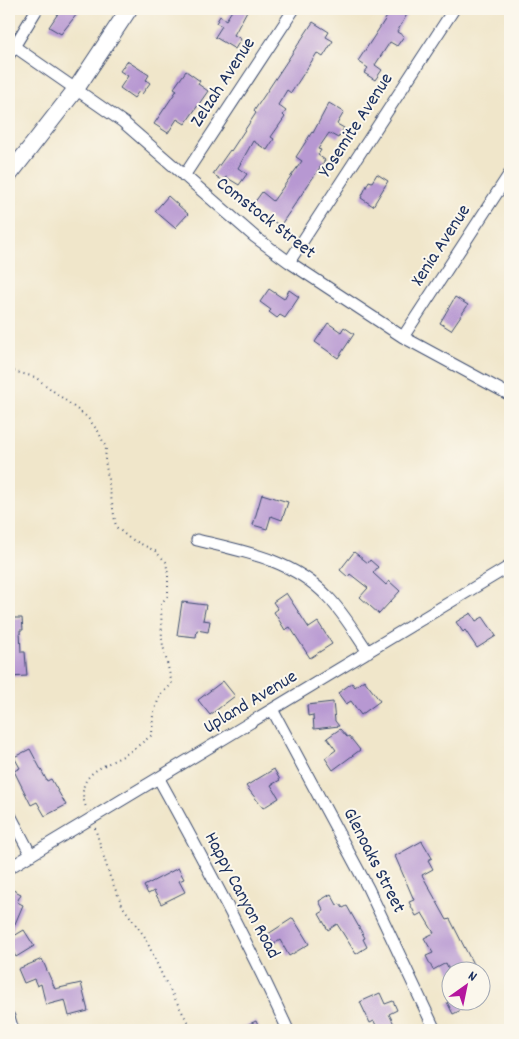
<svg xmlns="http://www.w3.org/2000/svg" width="519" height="1039" font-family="Dekko,sans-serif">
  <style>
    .building { fill: #b798d2 }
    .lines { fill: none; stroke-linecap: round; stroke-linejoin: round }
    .street-casing { stroke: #3b4a6e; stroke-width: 13 }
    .secondary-casing { stroke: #3b4a6e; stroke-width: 18 }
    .path { stroke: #3b4a6e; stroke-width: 2; stroke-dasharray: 1 4; stroke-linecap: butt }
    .street { stroke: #fff; stroke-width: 11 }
    .secondary { stroke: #fff; stroke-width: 16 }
    .labels { text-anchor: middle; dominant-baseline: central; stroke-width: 4; stroke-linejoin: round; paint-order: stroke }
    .street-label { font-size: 19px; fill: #1b2f5e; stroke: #fbf7ec }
  </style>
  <rect width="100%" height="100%" fill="#fbf7ec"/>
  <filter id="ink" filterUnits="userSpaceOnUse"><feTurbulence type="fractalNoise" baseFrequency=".02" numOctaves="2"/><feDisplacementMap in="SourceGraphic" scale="10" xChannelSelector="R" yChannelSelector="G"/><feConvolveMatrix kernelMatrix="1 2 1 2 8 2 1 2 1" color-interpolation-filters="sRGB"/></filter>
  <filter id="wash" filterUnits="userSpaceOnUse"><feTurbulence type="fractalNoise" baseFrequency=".0096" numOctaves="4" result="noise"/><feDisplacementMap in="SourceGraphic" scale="20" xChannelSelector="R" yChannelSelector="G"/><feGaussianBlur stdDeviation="1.12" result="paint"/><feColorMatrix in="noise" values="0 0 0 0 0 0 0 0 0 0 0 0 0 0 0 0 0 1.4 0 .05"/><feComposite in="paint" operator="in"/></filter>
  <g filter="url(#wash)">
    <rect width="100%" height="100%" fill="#f0e6ca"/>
    <g id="blocks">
      <path class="building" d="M61 9H81L61 34 49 27Z
        M233 9H248L234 35 241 39 235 49 215 37 222 26 216 23 220 16 226 20Z
        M392 9H410L397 32 404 36 397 46 390 42 375 65 382 70 375 80 364 73 368 68 358 61Z
        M313 22 329 32 326 37 333 41 323 57 317 53 291 93 287 90 278 105 286 111 283 115 285 117 271 137 274 139 267 150 253 141 238 168 247 174 239 185 226 177 223 181 213 174 230 150 231 151 256 113 254 111Z
        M127 61 149 75 146 80 150 83 142 94 139 91 134 98 120 88 128 76 120 71Z
        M186 71 200 81 198 84 208 91 185 124 177 119 168 133 154 124 177 90 174 88Z
        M329 103 344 112 337 124 344 128 338 138 329 133 318 149 321 150 318 155 325 160 280 226 252 206 262 192 273 201 302 161 296 157 312 132 313 133Z
        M377 174 388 181 373 206 361 198 369 181 372 182Z
        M168 196 188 214 175 228 155 211Z
        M269 289 284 299 289 290 299 297 285 318 280 315 277 318 269 312 271 310 260 302Z
        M455 297 468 305 451 330 440 323Z
        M328 323 341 332 344 327 354 334 338 358 315 342Z
        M262 494 288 502 282 520 271 516 267 529 253 525Z
        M354 552 368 563 370 560 378 567 373 573 386 585 389 581 400 591 379 614 360 597 368 588 350 574 348 577 340 570Z
        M286 593 309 628 318 622 332 644 310 658 290 627 285 630 274 612 278 609 273 602Z
        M182 602 206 605 203 620 210 621 208 632 197 630 196 637 177 635Z
        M471 613 476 621 483 617 496 636 477 648 465 630 463 632 456 622Z
        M9 618H22L23 630H20L21 652H25L27 676 9 677Z
        M364 680 380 701 361 715 351 701 346 704 338 693 352 683 355 687Z
        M223 681 235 696 210 715 198 700Z
        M333 702 335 721 339 726 314 729 313 715 308 716 307 705Z
        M340 729 347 737 349 736 360 750 333 770 325 758 336 750 327 738Z
        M30 749 47 781 51 779 66 805 45 816 37 802 31 805 14 771 20 768 14 757Z
        M274 769 280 780 271 785 279 798 263 808 246 786Z
        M422 841 432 858 428 860 433 869 422 875 447 920 450 919 473 964 458 972H450L446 963 433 970 426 956 433 953 424 938 434 933 422 913 416 916 409 902 414 900 395 856Z
        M178 868 184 879 179 881 185 892 161 904 154 891 148 894 144 886Z
        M9 888 21 894 17 902 23 905 9 938Z
        M331 894 337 905 340 904 343 908 347 906 365 938 363 939 367 947 356 954 337 924 328 930 319 914 324 911 319 901Z
        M293 918 309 944 289 956 280 940 274 944 268 934Z
        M24 930 34 946 16 957 9 945V939Z
        M42 959 55 989 81 983 88 1011 69 1016 65 1000 46 1005 41 984 37 986 34 979 24 983 18 969Z
        M380 993 385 1004 393 1001 397 1010 389 1014 397 1030H378L374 1021 370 1023 360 1002Z
        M447 1002H478L453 1014Z
        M256 1021 260 1030H236Z"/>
    </g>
  </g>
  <g filter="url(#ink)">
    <use href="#blocks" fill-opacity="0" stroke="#3b4a6e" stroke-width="1"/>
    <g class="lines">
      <defs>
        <path id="street" d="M15 47 123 122 255 237 289 262 403 337 510 395
          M9 55 37 9
          M184 176 294 9
          M289 262 454 9
          M403 337 510 173
          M197 540C243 551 293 560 327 596 343 612 355 633 368 652
          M273 711 368 888 435 1030
          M159 779C205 862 249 944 288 1030
          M9 813 31 855
          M9 868 510 566
          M9 1017 13 1030"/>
        <path id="secondary" d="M9 175 76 89 129 9"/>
      </defs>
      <use href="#street" class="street-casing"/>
      <use href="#secondary" class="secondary-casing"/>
      <path class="path" d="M9 370 35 377 87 417 98 431 106 448 105 460 116 527 129 538 155 551 166 562 168 574V595L161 604 162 641 172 684 160 695 153 715 152 735C143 742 133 750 123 756 98 769 73 776 87 810
        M95 828 110 877 123 907 145 937 163 977 192 1030"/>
      <use href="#street" class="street"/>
      <use href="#secondary" class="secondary"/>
    </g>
  </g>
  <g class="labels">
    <g class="street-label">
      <text transform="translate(224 83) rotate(-57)">Zelzah Avenue</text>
      <text transform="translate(357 126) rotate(-57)">Yosemite Avenue</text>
      <text transform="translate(265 219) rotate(38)">Comstock Street</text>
      <text transform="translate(442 246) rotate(-57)">Xenia Avenue</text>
      <text transform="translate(251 703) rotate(-31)">Upland Avenue</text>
      <text transform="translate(373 861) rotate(63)">Glenoaks Street</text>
      <text transform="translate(241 896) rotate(62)">Happy Canyon Road</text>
    </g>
  </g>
  <rect width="519" height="1039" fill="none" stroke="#fbf7ec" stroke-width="30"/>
  <g transform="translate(466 986) rotate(33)"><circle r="24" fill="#fbf7ec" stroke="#a1a7b3"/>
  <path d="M0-4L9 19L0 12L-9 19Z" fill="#b5179e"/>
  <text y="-8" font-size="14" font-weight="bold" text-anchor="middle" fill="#1b2f5e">N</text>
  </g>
</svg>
